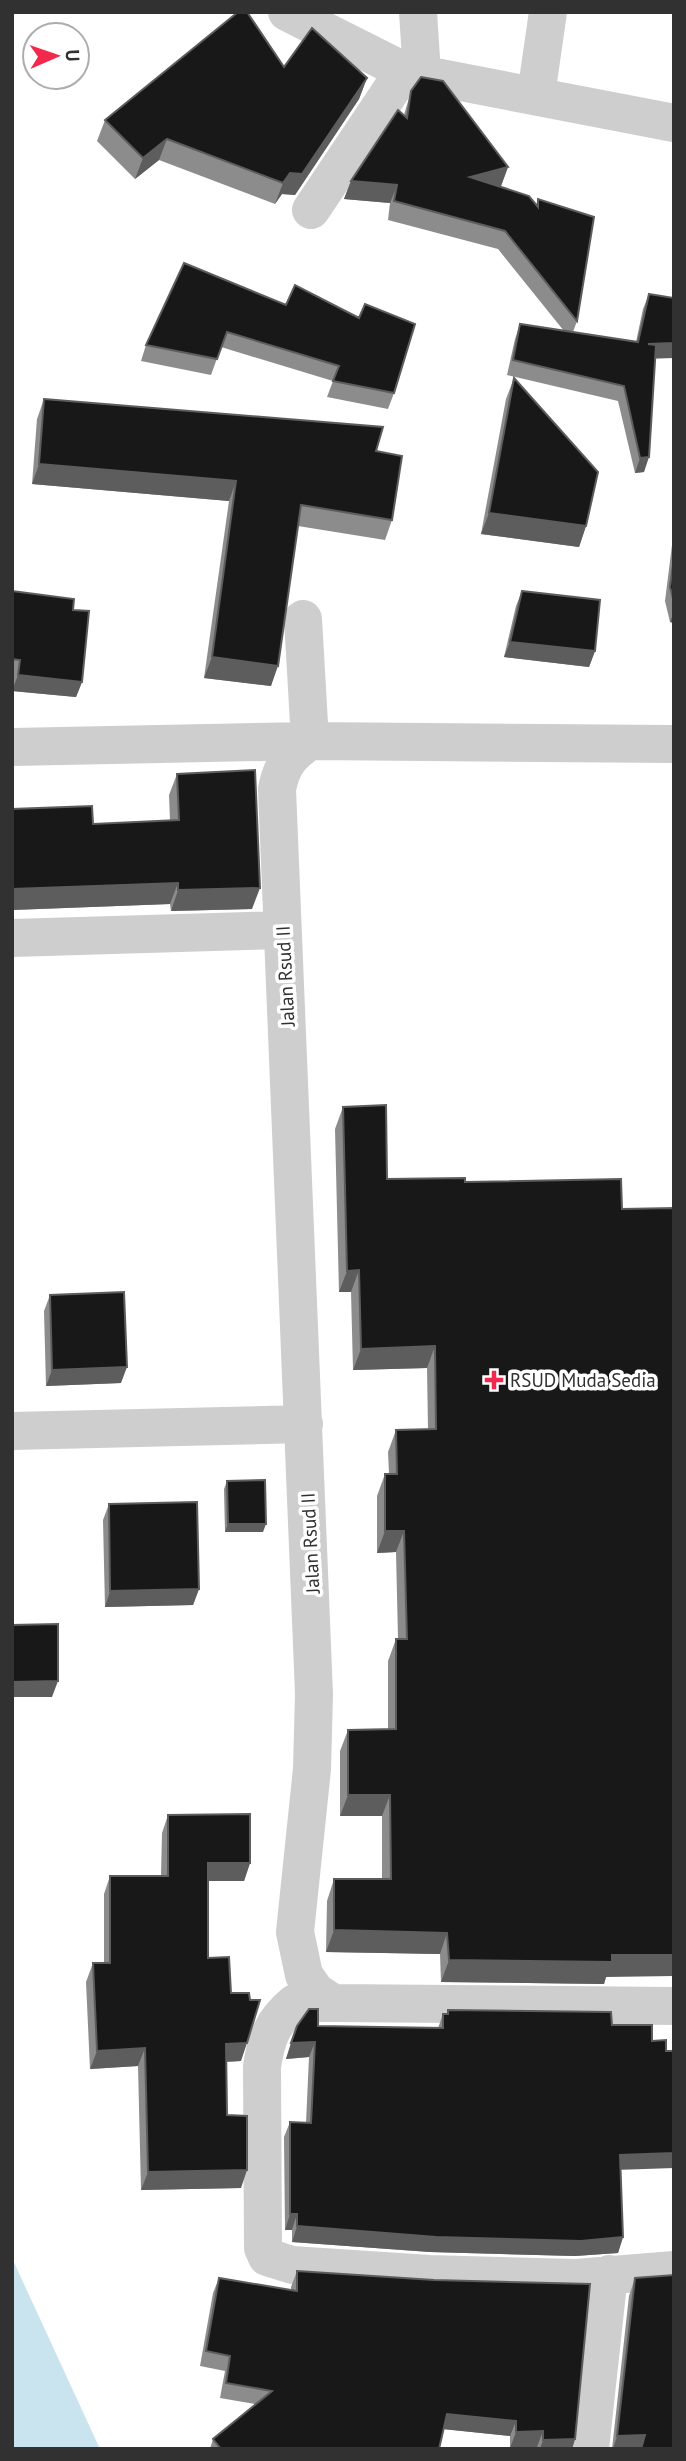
<svg xmlns="http://www.w3.org/2000/svg" width="686" height="2461" font-family="'PT Sans',sans-serif">
  <style>
    .water { fill: #cae4ef }
    .lines { fill: none; stroke-linecap: round; stroke-linejoin: round }
    .street { stroke: #cecece; stroke-width: 38 }
    .wall { fill: #8c8c8c }
    .shaded-wall { fill: #5d5d5d }
    .building { fill: #181818; stroke: #5d5d5d; stroke-width: 2 }
    .poi-dot { fill: #f2294c; stroke: #fff; stroke-width: 2.5 }
    .labels { text-anchor: middle; dominant-baseline: central; stroke-width: 7; stroke-linejoin: round; paint-order: stroke }
    .street-label { font-size: 19px; fill: #313131; stroke: #fff }
    .poi-label { font-size: 19px; fill: #313131; stroke: #fff; text-anchor: start }
  </style>
  <rect width="100%" height="100%" fill="#fff"/>
  <path class="water" d="M12 2258 100 2449H12Z"/>
  <g class="lines">
    <path class="street" d="M287 12 404 71 674 123
      M418 12 422 74
      M536 95 548 12
      M311 210 404 71
      M303 619 310 741
      M310 741C290 755 282 764 277 789L314 1694 312 1769 295 1932 304 1975 316 1992 333 2003 674 2006
      M12 747 310 741 674 744
      M12 938 282 930
      M12 1431 304 1424
      M333 2003H295C272 2022 266 2039 262 2067L263 2248 267 2257 292 2265 429 2274 576 2278 674 2270
      M590 2449 609 2274"/>
  </g>
  <path class="wall" d="M284 67 367 78 359 99 295 195 282 194 275 204 159 160 135 179 97 141 105 120Z
    M411 91 508 167 501 186H499L536 205 538 199 577 321 573 332 636 342 643 309 649 294 674 298V358H655L644 472 635 473 618 401 507 375 515 339 520 324 564 331 498 249 388 220 390 203 344 199 351 181 404 115Z
    M184 263 394 393 388 409 327 397 333 381 221 347 211 375 141 361 146 345Z
    M514 378 586 526 579 547 481 534 506 399Z
    M44 399 376 451 392 520 385 540 298 526 271 686 204 678 229 501 32 484 37 419Z
    M674 529V623L670 622 665 601Z
    M12 591 73 610 82 682 76 697 12 691 14 676H12Z
    M522 591 595 651 589 667 504 657 516 606Z
    M177 774 252 909 171 911 170 904 12 910V809L93 824 170 820 169 795Z
    M343 1107 387 1179 465 1182 606 1977 604 1984 441 1982 440 1954 326 1952 327 1901 334 1879H382V1816H340V1751L348 1730 388 1729V1661L396 1639H398L396 1552 377 1553V1496L385 1474H389L388 1452 396 1430H428L427 1368 353 1370 351 1292H339L335 1129Z
    M50 1295 121 1383 46 1386 44 1311Z
    M227 1481 263 1532H225L224 1489Z
    M109 1504 199 1589 193 1605 105 1607 103 1520Z
    M168 1815 250 1863 244 1881H208V1958L231 1993 241 2061 226 2062 227 2115 241 2188 141 2190 138 2066 90 2069 86 1982 93 1963H104V1894L110 1876H161L162 1833Z
    M448 2010 621 2170 623 2237 618 2253 575 2256 430 2252 292 2242V2230H285L284 2137 290 2122 306 2123 309 2057 286 2059 297 2026 438 2028 443 2014H447Z
    M297 2271 575 2439 572 2449H537V2447L510 2448V2436L444 2429 439 2449H210L213 2439 255 2404 220 2398 225 2371 200 2366 213 2293 219 2278 291 2290V2287Z
    M635 2278 674 2449H612L629 2296Z"/>
  <path class="shaded-wall" d="M367 78 359 99 295 195 282 194 275 204 283 183 290 173Z
    M167 139 159 160 135 179 143 158Z
    M508 167 501 186 463 195 470 177Z
    M351 181 397 185 390 203 344 199Z
    M674 343V358L643 359 648 344Z
    M649 457 644 472 635 473 640 458Z
    M39 464 236 481 229 501 32 484Z
    M489 513 586 526 579 547 481 534Z
    M674 612V623L670 622Z
    M510 642 595 651 589 667 504 657Z
    M212 657 278 666 271 686 204 678Z
    M18 675 82 682 76 697 12 691Z
    M178 883 170 904 12 910V889Z
    M260 888 252 909 171 911 178 890Z
    M359 1270 351 1292H339L347 1271Z
    M435 1346 427 1368 353 1370 361 1349Z
    M127 1367 121 1383 46 1386 52 1370Z
    M228 1524H266L263 1532H225Z
    M385 1531H404L396 1552 377 1553Z
    M199 1589 193 1605 105 1607 110 1591Z
    M58 1681 52 1697H12V1682Z
    M348 1795H390L382 1816H340Z
    M208 1863H250L244 1881H202Z
    M334 1930 447 1933 440 1954 326 1952Z
    M612 1955H674V1976L606 1977 604 1984 441 1982 449 1960Z
    M315 2042 309 2057 286 2059 291 2043Z
    M247 2043 241 2061 219 2062 226 2044Z
    M145 2048 138 2066 90 2069 97 2051Z
    M674 2153V2168L615 2170 620 2155Z
    M247 2170 241 2188 141 2190 148 2172Z
    M290 2214H297L292 2230H285Z
    M297 2226 623 2237 618 2253 575 2256 430 2252 292 2242Z
    M447 2414 516 2421 510 2436 442 2429Z
    M543 2431 537 2447 510 2448 516 2432Z
    M645 2435 640 2449H613L617 2436Z
    M575 2439 572 2449H540L543 2440Z"/>
  <path class="building" d="M238 12H247L284 67 312 28 367 78 302 174 290 173 283 183 167 139 143 158 105 120Z
    M421 77 443 81 508 167 470 177 529 196 538 207V199L594 217 577 321 505 231 394 201 397 185 351 181 398 110 407 118 411 91Z
    M184 263 286 305 295 285 359 318 365 304 415 324 394 393 333 381 339 366 227 332 217 359 146 345Z
    M649 294 674 298V343L648 344 656 345 649 457 640 458 624 386 513 360 520 324 638 342Z
    M514 378 598 472 586 526 489 513Z
    M44 399 383 427 376 451 402 456 392 520 301 505 278 666 212 657 236 481 39 464Z
    M674 558V602L670 587Z
    M12 591 74 599 73 610 89 611 82 682 18 675 20 660 12 659Z
    M522 591 600 600 595 651 510 642Z
    M255 770 260 888 178 890V883L12 889V809L92 806 93 824 179 820 177 774Z
    M386 1105 387 1179 465 1178V1182L621 1179 622 1209 674 1208V1955H612V1962L449 1960 447 1933 334 1930V1879H391L390 1795H348V1730L396 1729V1639H407L404 1531H385V1474H397L396 1430 436 1429 435 1346 361 1349 359 1270 347 1271 343 1107Z
    M124 1292 127 1367 52 1370 50 1295Z
    M265 1480 266 1524H228L227 1481Z
    M197 1502 199 1589 110 1591 109 1504Z
    M58 1624V1681L12 1682V1625Z
    M250 1814V1863H208V1958L229 1957 231 1993H249L250 2000H260L247 2043 226 2044 227 2115 247 2116V2170L148 2172 145 2048 97 2051 93 1963H110V1876H168V1815Z
    M309 2009H318V2026L443 2028V2014H448V2010L611 2012 612 2025H652V2041L666 2040V2051H674V2153L620 2155 623 2237 581 2241 436 2237 297 2226V2214H290V2122L311 2123 315 2042 291 2043 297 2026Z
    M297 2271 434 2280 590 2284 575 2439 543 2440V2431L516 2432V2421L447 2414 439 2449H221L213 2439 272 2391 226 2383 230 2356 206 2351 219 2278 297 2291Z
    M674 2275V2449H641L645 2435 617 2436 635 2278Z"/>
  <path class="poi-dot" d="M490.5 1369.5h7v7h7v7h-7v7h-7v-7h-7v-7h7z"/>
  <g class="labels">
    <g class="street-label">
      <text transform="translate(285 976) rotate(-93)">Jalan Rsud II</text>
      <text transform="translate(310 1543) rotate(-93)">Jalan Rsud II</text>
    </g>
    <g class="poi-label">
      <text x="510" y="1380">RSUD Muda Sedia</text>
    </g>
  </g>
  <rect width="686" height="2461" fill="none" stroke="#313131" stroke-width="28"/>
  <g transform="translate(56 56) rotate(88)"><circle r="33" fill="#ffffff" stroke="#adadad" stroke-width="2"/>
  <path d="M0-5L12 26L0 18L-12 26Z" fill="#f2294c"/>
  <text y="-10" font-size="19" font-weight="bold" text-anchor="middle" fill="#313131">U</text>
  </g>
</svg>
